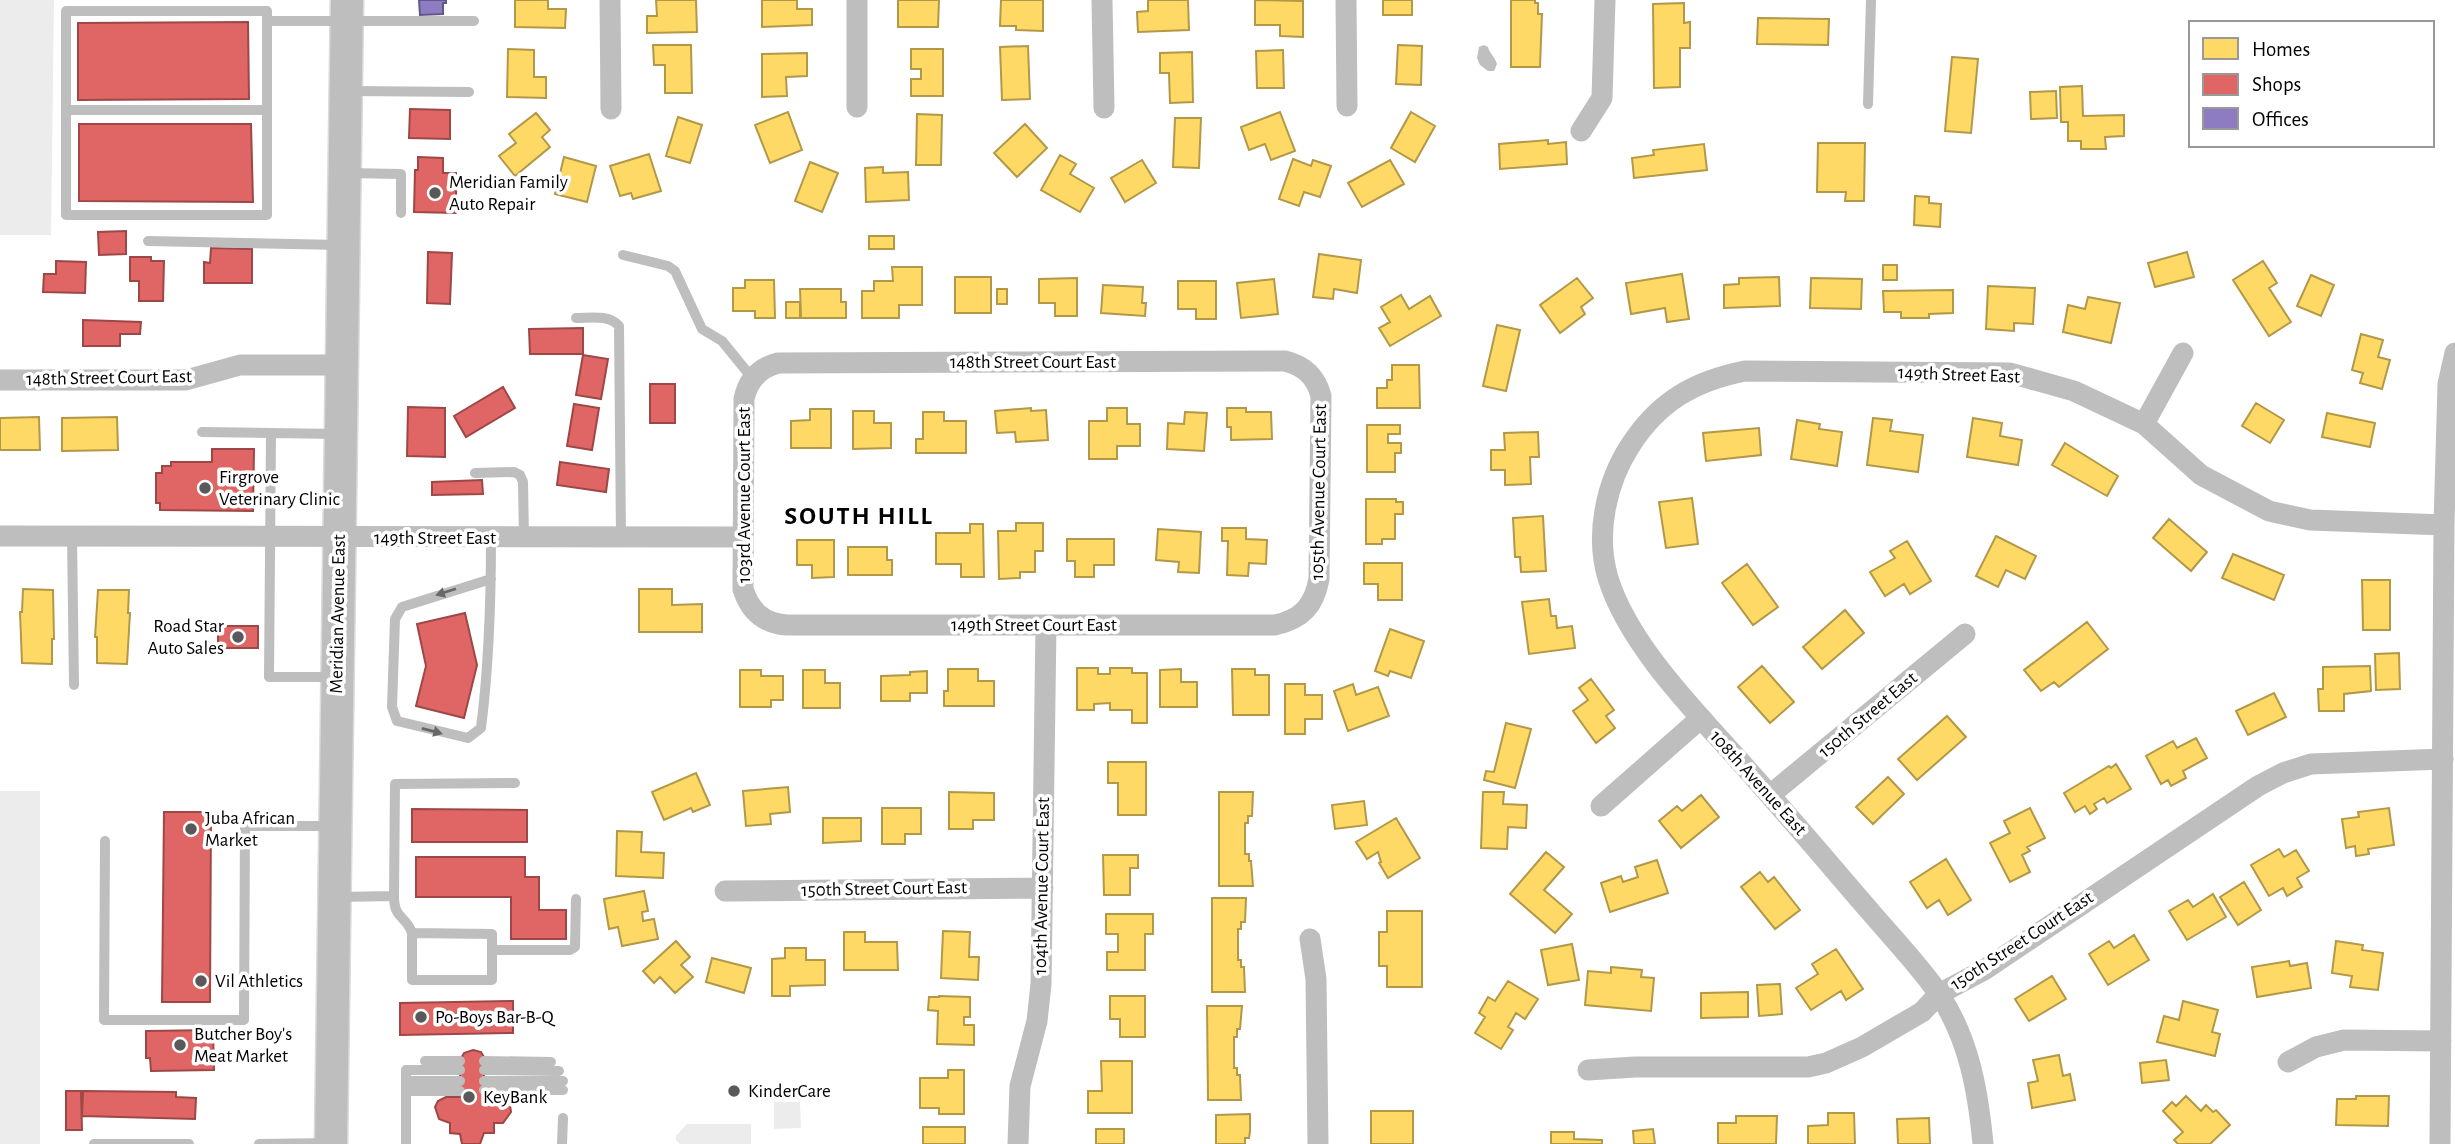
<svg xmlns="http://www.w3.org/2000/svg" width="2455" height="1144" font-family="'Alegreya Sans',sans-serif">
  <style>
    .green { fill: #ececec }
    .water { fill: #bfbfbf }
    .homes { fill: #ffd966; stroke: #b29847; stroke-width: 2 }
    .shops { fill: #e06666; stroke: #9d4747; stroke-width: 2 }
    .offices { fill: #8e7cc3; stroke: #635788; stroke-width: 2 }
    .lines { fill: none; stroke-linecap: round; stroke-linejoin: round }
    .primary-casing { stroke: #dbdbdb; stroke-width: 35 }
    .service { stroke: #bebebe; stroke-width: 10 }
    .minor { stroke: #bebebe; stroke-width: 21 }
    .primary { stroke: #bebebe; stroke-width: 32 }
    .oneway { fill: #686868 }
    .poi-dot { fill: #595959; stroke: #fff; stroke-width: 2.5 }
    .labels { text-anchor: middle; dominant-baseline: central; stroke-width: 7; stroke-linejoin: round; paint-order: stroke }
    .poi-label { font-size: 19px; fill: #000; stroke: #fff; text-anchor: start }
    .street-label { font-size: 19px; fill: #000; stroke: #fff }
    .district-label { font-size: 26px; font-weight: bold; letter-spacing: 2px; fill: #000; stroke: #fff }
  </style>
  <rect width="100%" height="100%" fill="#fff"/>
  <path class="green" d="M0 0H54L51 235H0Z
    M0 791H40V1144H0Z
    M774 1102H800L801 1128 774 1129Z
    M687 1124H751V1144H680L676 1140V1136Z"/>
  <path class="water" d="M1484 45 1488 47C1490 54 1495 57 1497 64L1494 71H1488L1480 65 1477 58 1479 47Z"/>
  <path class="homes" d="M515 0H548V9H566L565 28 515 27Z
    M656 0H696L697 32 647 33V16H657Z
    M762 0H797V9H812V25L762 27Z
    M898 0H939L938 27H898Z
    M1001 0H1043V31L1016 30V26H1000Z
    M1148 0H1188L1189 30 1138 32 1137 12 1148 11Z
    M1255 0 1303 1V37L1280 36V25H1255Z
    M1383 0H1412V15H1383Z
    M1511 0H1535V3H1538V14H1542L1540 67H1511Z
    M1684 3V23L1690 22V48H1680V87L1654 88 1653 4Z
    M1758 18 1829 19 1828 45 1757 44Z
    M653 45H691L692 93H665V65H654Z
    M1398 45 1422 46 1421 85 1396 84Z
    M1028 46 1030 99 1002 100 1000 47Z
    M508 49 534 50V77H546V98L507 97Z
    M911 49H943V96H911V79H921V69H911Z
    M1283 50 1284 88H1257L1256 51Z
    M1192 52 1193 102 1170 103 1169 73H1160V53Z
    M807 53V76L786 77 787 96 762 97V54Z
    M1952 57 1978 59 1971 133 1945 131Z
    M2082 86 2083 116 2124 115V136L2105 137 2106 149H2081V141H2068V122H2061L2060 87Z
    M2056 91 2057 118 2031 119 2030 92Z
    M788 112 802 150 770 163 755 125Z
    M1280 112 1295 151 1271 160 1265 144 1249 150 1241 127Z
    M1411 112 1435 126 1415 162 1391 148Z
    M536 113 550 130 542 137 550 147 515 176 499 156 516 143 509 134Z
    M917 114 942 115 941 165H916Z
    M678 117 702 125 690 163 666 156Z
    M1175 118H1201L1199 168 1173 167Z
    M1025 124 1047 148 1017 177 994 153Z
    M1548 140V144L1566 142 1567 164 1500 169 1499 144Z
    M1818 143H1865L1864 201H1845L1846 192H1817Z
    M1704 144 1707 170 1634 178 1632 158 1654 155 1653 150Z
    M649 154 661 191 633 199 631 193 620 196 610 166Z
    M1060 155 1076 164 1070 174 1094 188 1080 212 1041 190Z
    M564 157 596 166 587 202 555 194Z
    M1293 159 1311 166 1313 160 1331 166 1320 197 1304 192 1299 206 1279 199Z
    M1142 160 1156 183 1125 202 1111 178Z
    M1390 160 1404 184 1362 207 1348 183Z
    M810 162 838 173 822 212 795 201Z
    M883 167V173L908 172 909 200 866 202 865 168Z
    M1915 196 1929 197V203L1941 204 1940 227 1914 225Z
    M869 236H894V249H869Z
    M2187 252 2194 277 2155 287 2148 263Z
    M1319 254 1361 260 1357 293 1334 289 1333 299 1313 297Z
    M2263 261 2277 283 2269 288 2291 322 2269 336 2233 280Z
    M1883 265H1897V280H1883Z
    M892 267H922V305H899V318H862V291H874V281H893Z
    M1682 274 1689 319 1667 322 1665 308 1631 314 1626 283Z
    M2311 275 2334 285 2321 316 2297 306Z
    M955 277H991V313H955Z
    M1779 277 1780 306 1724 308V285L1739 284V278Z
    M1077 278V316H1055V303H1039V279Z
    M1577 278 1593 298 1581 307 1585 314 1560 333 1540 305Z
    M1811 278 1862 279 1861 309 1810 308Z
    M1274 279 1278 314 1241 318 1237 283Z
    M745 280H774L775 318H755V311H733V288H745Z
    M1178 281H1216V319H1196V309H1178Z
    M1103 285 1143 287 1142 303H1146L1145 316 1101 313Z
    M1988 286 2035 288 2033 324 2014 323V331L1986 329Z
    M800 289H841V302H846V318H801Z
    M997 289H1007V304H997Z
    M1953 290V313L1929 314V318H1901V312H1884L1883 291Z
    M1401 295 1409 309 1430 296 1441 316 1390 346 1379 328 1390 322 1381 307Z
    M2088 297 2120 303 2111 343 2063 332 2068 305 2085 309Z
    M786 302H800V318H786Z
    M1497 325 1520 330 1506 391 1483 386Z
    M2361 334 2383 340 2378 357 2390 360 2382 389 2360 383 2363 373 2352 370Z
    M1392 365H1419L1420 408H1377V388H1387V380H1392Z
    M2256 403 2284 420 2270 443 2242 426Z
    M1031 408V411L1046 410 1048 440 1016 442 1015 432 997 433 995 411Z
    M1107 408H1127V424H1140V446H1117V459H1089V421H1107Z
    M1227 408H1246V412H1271L1272 439 1231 440V427H1227Z
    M810 409H831V448H791V421L810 420Z
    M853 411H874V423H891V448L853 449Z
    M923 412H944V421H966V453H916V439H923Z
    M1185 412 1207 413 1204 451 1167 449 1168 423 1184 424Z
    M2327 413 2375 423 2370 447 2322 437Z
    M39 417 40 450H0V418Z
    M117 417 118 450 62 451V418Z
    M1873 418 1892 420 1890 431 1923 435 1918 472 1867 465Z
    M1973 418 2002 423 2000 436 2022 440 2018 465 1967 457Z
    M1797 420 1820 424 1819 429 1842 432 1837 466 1791 459Z
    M1367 425H1400V434H1388V443H1401V453H1395V472H1367Z
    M1759 428 1761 455 1706 461 1703 433Z
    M1538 432 1539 457H1530L1531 484 1505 485V470H1491V450H1505L1504 433Z
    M2065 443 2118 476 2107 496 2052 465Z
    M1692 498 1698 544 1666 548 1659 502Z
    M1366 499H1396V502H1403V514H1395V539H1382V544H1366Z
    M1543 516 1546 571 1521 572 1520 557H1515L1513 518Z
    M2169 519 2207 552 2191 571 2153 538Z
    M1016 523H1043V551H1035V572H1020V578L999 579 998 531H1016Z
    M970 524H983L984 577H961V564H936V533H970Z
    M1222 528H1246V539L1267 540 1266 564 1249 563 1248 576 1227 575 1228 541H1222Z
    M1158 529 1201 532 1199 573 1178 572 1179 562 1156 560Z
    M1996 536 2036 556 2025 579 2006 570 1998 587 1976 576Z
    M1067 539H1114V565H1094V577H1075V561H1067Z
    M797 540H834V577L812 578V565H797Z
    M1907 541 1931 581 1910 594 1904 584 1885 596 1870 572 1895 558 1890 551Z
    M848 547H887V560H892V575H848Z
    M2233 554 2284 575 2274 600 2222 578Z
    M1364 563H1402V600H1378V584H1364Z
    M1747 564 1778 607 1753 625 1722 583Z
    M2362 580H2390V630H2363Z
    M23 589 53 590 54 639H52V664L22 663 20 612H22Z
    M639 589H672V605L702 604V632H639Z
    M98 590H129L128 613H130L127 664 97 663V637H95Z
    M1549 599 1551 616H1556L1557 628 1572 626 1575 648 1529 654 1522 602Z
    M1845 610 1864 633 1822 669 1803 647Z
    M2087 622 2108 649 2059 687 2054 682 2041 691 2024 670Z
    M1390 629 1424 641 1411 678 1390 671 1388 676 1375 671Z
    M2399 653 2400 689 2376 690 2375 654Z
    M1762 666 1794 702 1770 723 1738 687Z
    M2370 666 2371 691 2344 694V711H2319L2318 689H2323V667Z
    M1077 668H1098V674H1110V668H1132V673H1147V723H1132V710H1110V703L1094 704V710H1077Z
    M948 669H978V681H994V706H944V691H948Z
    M1181 669V682H1197V707H1160V670Z
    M1232 669H1255V675H1269V715H1233Z
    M740 670H761V676H783V700H771V707H740Z
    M803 670H825V683H840V708H803Z
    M927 671V693H910V701H881V676L910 675V672Z
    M1591 679 1614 710 1606 716 1615 728 1596 743 1573 711 1588 700 1579 688Z
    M1285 684H1305V695H1322V719H1305V734H1285Z
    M1353 684 1356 695 1378 687 1389 716 1348 731 1334 691Z
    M2274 693 2286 717 2248 735 2236 711Z
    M1947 716 1966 737 1917 780 1898 759Z
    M1506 723 1531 729 1515 788 1484 780 1486 771 1494 772Z
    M2196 738 2207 758 2183 771 2186 778 2171 786 2168 780 2161 784 2146 756 2173 741 2177 748Z
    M1108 762H1146V815H1118V783H1108Z
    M2116 764 2131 789 2107 803 2104 798 2094 804 2097 809 2090 814 2085 806 2075 812 2064 793 2109 766 2111 768Z
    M696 773 710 805 693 812 691 808 664 820 652 792Z
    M1888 777 1904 794 1873 824 1856 807Z
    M788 787 790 812 770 814 771 824 746 826 743 791Z
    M949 792 994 793V820H973V829H949Z
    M1219 792H1253L1252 816H1248V823H1245V854H1249V861H1251L1253 886H1219Z
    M1483 792H1504L1503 804 1527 805 1526 828 1508 827 1507 849 1481 848Z
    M1701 795 1719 817 1681 848 1659 821 1677 806 1682 811Z
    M1364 801 1367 825 1335 829 1332 805Z
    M882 808H921V834H905V844H882Z
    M2030 808 2045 838 2027 847 2030 851 2022 855 2030 872 2010 882 1990 843 2010 833 2004 821Z
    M2389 808 2394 845 2368 849 2369 854 2356 856 2355 846 2346 848 2342 819 2359 817 2358 812Z
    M823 818H861V841L823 843Z
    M1396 818 1420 858 1388 878 1379 863 1381 862 1378 852 1367 859 1356 842Z
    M617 831 642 832 641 852 664 853 663 878 616 876Z
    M2279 849 2284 857 2296 850 2309 871 2297 878 2302 887 2287 896 2283 888 2269 896 2251 865Z
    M1546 852 1564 867 1544 890 1572 914 1555 933 1510 894Z
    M1103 855H1138V868H1130V895H1104Z
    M1946 859 1971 900 1948 915 1939 900 1927 908 1910 882Z
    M1657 860 1668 893 1610 912 1601 883 1621 876 1623 882 1638 877 1635 867Z
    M1760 872 1768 882 1774 877 1800 910 1775 929 1741 887Z
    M2244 882 2261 910 2238 925 2220 897Z
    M644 891 648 911 642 912 643 921 654 919 658 939 622 946 618 927 609 929 604 899Z
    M2213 894 2226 917 2187 940 2169 911 2188 900 2193 907Z
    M1212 898H1246L1245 922H1241V929H1238V960H1241V967H1244L1245 992H1212Z
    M1387 911H1422V987H1387V966H1379V932H1387Z
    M1106 914H1153V934H1145V970H1107V952H1118V934H1106Z
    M943 931 970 932 969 957H979L978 980 941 978Z
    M844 932H865V942H897L898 970H844Z
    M2134 935 2149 960 2108 985 2089 954 2109 941 2114 948Z
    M676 941 690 957 681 965 693 977 675 993 660 977 654 983 643 971Z
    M2336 941 2363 945 2362 950 2383 953 2378 990 2350 987 2352 976 2332 973Z
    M1572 944 1579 980 1548 985 1541 950Z
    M785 948H806V960H825V985L790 986V996H772V959L785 958Z
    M1836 949 1863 989 1846 1000 1841 991 1811 1010 1796 988 1818 974 1812 964Z
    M712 958 751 968 744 993 706 982Z
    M2289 961 2290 966 2307 963 2311 988 2257 997 2252 967Z
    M1611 967 1642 970 1641 977 1654 978 1651 1011 1585 1005 1588 971 1611 973Z
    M2052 976 2066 999 2029 1021 2015 999Z
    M1508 981 1538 999 1525 1019 1516 1013 1508 1027 1513 1030 1501 1049 1475 1033 1485 1017 1479 1013 1488 997 1495 1001Z
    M1780 984 1782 1014 1759 1016 1757 985Z
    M1748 992V1017L1701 1018V993Z
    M939 996 970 997V1017H964V1025H974V1045L937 1044 938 1011 928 1010 929 997H939Z
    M1110 996H1145V1037H1120V1019H1110Z
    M2183 1001 2218 1010 2212 1032 2220 1034 2215 1056 2157 1042 2164 1016 2179 1020Z
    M1207 1006H1242L1240 1029H1237V1037H1234V1068H1237V1075H1240L1241 1100H1208Z
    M2059 1055 2063 1076 2070 1074 2075 1100 2032 1108 2028 1083 2038 1081 2033 1060Z
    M2166 1060 2169 1080 2142 1083 2140 1063Z
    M1101 1061H1132V1113H1088V1091H1102Z
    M948 1070H964V1114H939V1108H920V1078H948Z
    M2186 1096 2201 1111 2206 1105 2213 1112 2216 1110 2230 1125 2210 1144H2178L2174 1140 2183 1132 2163 1111 2172 1102 2176 1106Z
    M2356 1096H2389L2388 1126 2336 1125 2337 1099H2356Z
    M1371 1111H1413V1144H1371Z
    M1828 1113H1854L1855 1144H1808V1126L1828 1125Z
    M1250 1114V1131L1249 1138H1245V1144H1216V1115Z
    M1736 1116H1777L1776 1144H1718V1123H1736Z
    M1929 1118 1930 1144H1898L1897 1119Z
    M923 1127H965V1144H923Z
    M1096 1129H1124V1144H1096Z
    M1653 1129 1655 1144H1634L1633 1131Z
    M1551 1132H1574V1139L1602 1140V1144H1551Z"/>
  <path class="shops" d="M248 22 249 99 78 100V23Z
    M410 109 450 110V139L409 138Z
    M79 124H251L253 202 79 201Z
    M418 157 443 158V173H456V213L414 212 415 170H418Z
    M126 231V254L99 255 98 232Z
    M211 248 252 249V283H204V262L210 263Z
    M428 252 452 253 450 304 427 303Z
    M130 257H151V261H164L163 301H139V281H130Z
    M56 261 86 262 85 293 43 292 44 274H56Z
    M83 320 141 322 140 334H120V346H83Z
    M583 328V354H530L529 329Z
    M583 355 608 359 601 399 576 395Z
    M650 384H675V423H650Z
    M503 387 515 408 466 437 454 416Z
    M574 404 599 408 592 450 567 446Z
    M408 407 445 408V457L407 456Z
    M212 449H254L253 511 160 510V503H156V473H162V466H171V462H212Z
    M560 462 609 469 606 492 557 485Z
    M482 480 483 494 432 495V482Z
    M465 613 477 665 464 718 416 706 426 666 417 624Z
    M218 626H258V648H218Z
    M412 809 527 810V842H412Z
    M164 812H211L210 1002H162Z
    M416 857H525V877H539V910H566V939H511V897H416Z
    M513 1001V1033L400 1035V1003Z
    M213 1030 214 1070 151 1071 150 1058H146V1031Z
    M473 1050 481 1052 484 1057V1097L505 1100 510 1105 511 1112 503 1123H494V1133H484L480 1144H462L460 1134 450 1133V1123L439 1119 435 1107 438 1101 446 1097H460V1060L464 1053Z
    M66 1091H81L82 1130H66Z
    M83 1091 176 1092V1097L196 1098 195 1119 82 1116Z"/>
  <path class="offices" d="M419 0H446V3H443V14L420 15Z"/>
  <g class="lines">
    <defs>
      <path id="primary" d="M331 1144 347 0"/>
    </defs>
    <use href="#primary" class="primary-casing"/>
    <path class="service" d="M267 21V11H66V215H267V21H474
      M348 91 469 92
      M1868 104 1871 0
      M66 110H267
      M347 173 401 174V213
      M148 241 341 245
      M623 255 668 266 675 271 702 329 722 341 753 379
      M576 318C590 318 609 314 619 326L621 537
      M202 432 271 433
      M475 473 514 472 520 475 523 482 524 538
      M72 536 74 685
      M491 579 402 607 395 619 392 707 397 721 468 738 481 728C489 665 491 601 491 538
      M334 677H269L271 433 338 434
      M105 841 104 1020H244L245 826H333
      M394 896 395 784 515 783
      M337 897 394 896C394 920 406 915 412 933L492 934V980H412V933
      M492 950H570L575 947 576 899
      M425 1061H460
      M484 1061 551 1062
      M484 1070 559 1071
      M406 1081H460
      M484 1081H563
      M484 1090H563
      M406 1091H460
      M94 1144H189
      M259 1144 330 1143
      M406 1144V1070H460
      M562 1144 563 1118"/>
    <path class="minor" d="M610 0 611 109
      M1102 0 1104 108
      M1346 0 1347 106
      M857 107V0
      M1581 131 1602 98 1605 0
      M1285 361C1305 366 1316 377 1321 396L1319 579C1314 606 1302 619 1275 625H786C763 623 750 611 743 589L744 399C748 380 759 368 778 363Z
      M0 380H186L240 365H342
      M2144 424 2183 353
      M0 536 743 537
      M1770 795 1965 634
      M1601 806 1701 718
      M725 891 1043 888
      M1310 939 1316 979 1318 1144
      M2288 1062 2316 1047 2344 1040 2441 1041
      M1588 1070 1635 1067H1808L1826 1063 1862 1047 1922 1012 1939 994 1984 970 2258 786 2283 773 2311 764 2443 759
      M1018 1144 1020 1086 1037 1021 1041 984 1046 625
      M1983 1144C1978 1091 1969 1039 1939 994 1918 964 1891 936 1868 909 1824 858 1781 807 1736 757 1691 707 1628 643 1608 578 1595 535 1606 483 1630 446 1658 402 1694 381 1745 371L2010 373 2074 391 2144 424 2201 475 2269 511 2310 520 2444 525
      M2440 1144 2444 525 2448 384 2455 353"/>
    <use href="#primary" class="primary"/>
  </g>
  <defs><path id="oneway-solid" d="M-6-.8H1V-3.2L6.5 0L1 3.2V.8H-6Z" transform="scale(1.75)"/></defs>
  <g class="oneway">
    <use href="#oneway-solid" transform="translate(446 592) rotate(162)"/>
    <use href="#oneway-solid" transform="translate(432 731) rotate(15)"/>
  </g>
  <g class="poi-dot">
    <circle cx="435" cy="193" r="7"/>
    <circle cx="205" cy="488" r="7"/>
    <circle cx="238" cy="637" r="7"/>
    <circle cx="191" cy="829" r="7"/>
    <circle cx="201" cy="981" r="7"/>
    <circle cx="421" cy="1017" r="7"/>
    <circle cx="180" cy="1045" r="7"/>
    <circle cx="734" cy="1091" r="7"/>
    <circle cx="469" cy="1097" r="7"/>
  </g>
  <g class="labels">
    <g class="poi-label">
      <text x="449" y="182">Meridian Family<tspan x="449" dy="22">Auto Repair</tspan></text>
      <text x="219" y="477">Firgrove<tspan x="219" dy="22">Veterinary Clinic</tspan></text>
      <text x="224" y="626" text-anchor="end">Road Star<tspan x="224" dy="22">Auto Sales</tspan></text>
      <text x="205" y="818">Juba African<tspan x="205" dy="22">Market</tspan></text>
      <text x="215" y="981">Vil Athletics</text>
      <text x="435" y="1017">Po-Boys Bar-B-Q</text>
      <text x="194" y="1034">Butcher Boy's<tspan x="194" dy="22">Meat Market</tspan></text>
      <text x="748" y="1091">KinderCare</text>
      <text x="483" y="1097">KeyBank</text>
    </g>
    <g class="street-label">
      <text x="1033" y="362">148th Street Court East</text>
      <text transform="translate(1959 375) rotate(2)">149th Street East</text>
      <text transform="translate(109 378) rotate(-1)">148th Street Court East</text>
      <text transform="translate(1319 492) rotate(-89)">105th Avenue Court East</text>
      <text transform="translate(744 495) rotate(-90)">103rd Avenue Court East</text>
      <text x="435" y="538">149th Street East</text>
      <text transform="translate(338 614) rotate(-89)">Meridian Avenue East</text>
      <text x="1034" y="625">149th Street Court East</text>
      <text transform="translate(1868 715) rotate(-40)">150th Street East</text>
      <text transform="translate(1758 783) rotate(48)">108th Avenue East</text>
      <text transform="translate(1042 886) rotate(-89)">104th Avenue Court East</text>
      <text transform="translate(884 889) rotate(-1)">150th Street Court East</text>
      <text transform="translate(2022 941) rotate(-33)">150th Street Court East</text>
    </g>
    <g class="district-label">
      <text x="859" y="516">SOUTH HILL</text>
    </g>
  </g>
  <rect x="2189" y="21" width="245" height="126" fill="#ffffff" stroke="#999999" stroke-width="2"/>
  <rect x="2203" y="38" width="35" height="21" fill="#ffd966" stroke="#999999" stroke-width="2"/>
  <text x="2252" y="56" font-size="21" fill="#000000">Homes</text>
  <rect x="2203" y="74" width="35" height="21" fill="#e06666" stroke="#999999" stroke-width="2"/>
  <text x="2252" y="91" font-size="21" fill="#000000">Shops</text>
  <rect x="2203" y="108" width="35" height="21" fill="#8e7cc3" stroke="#999999" stroke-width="2"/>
  <text x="2252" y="126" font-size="21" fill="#000000">Offices</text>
</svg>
